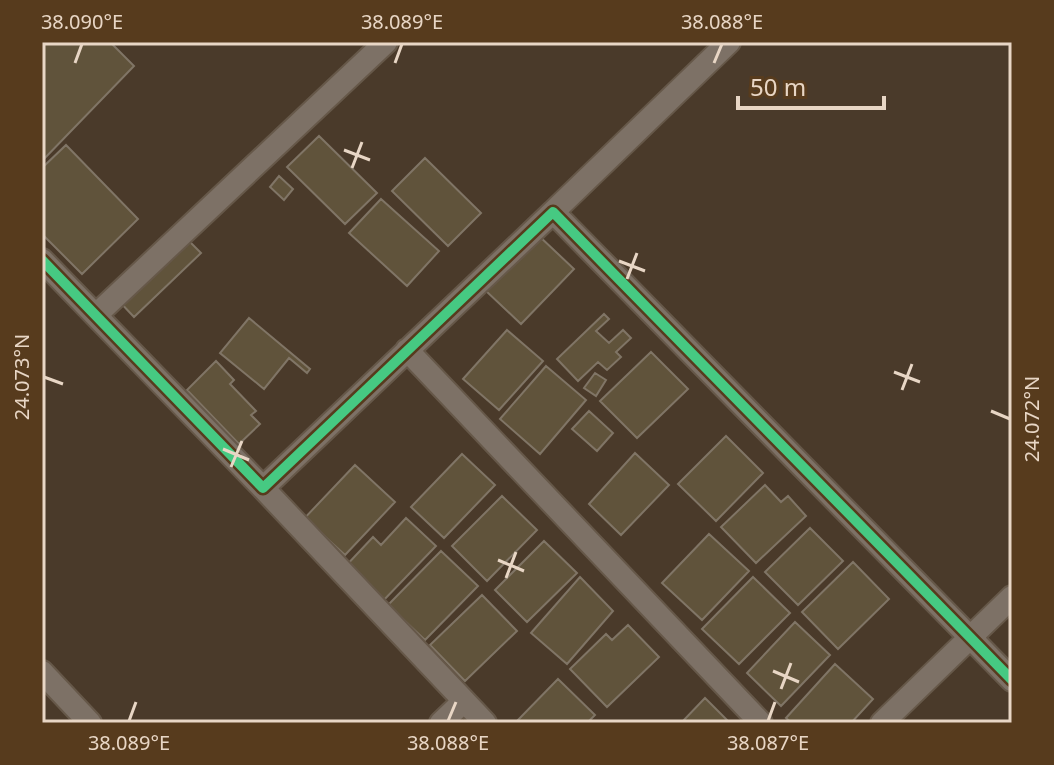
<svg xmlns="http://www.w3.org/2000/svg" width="1054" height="765" font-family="'Noto Sans',sans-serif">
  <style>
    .building { fill: #60533b; stroke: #807566; stroke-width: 2 }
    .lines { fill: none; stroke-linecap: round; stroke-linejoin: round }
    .minor-casing { stroke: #665849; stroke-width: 26 }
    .minor { stroke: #7d7166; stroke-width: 22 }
    .cycleway-casing { stroke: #573b1d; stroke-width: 15 }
    .cycleway { stroke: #46c982; stroke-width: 10 }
    .ticks { fill: none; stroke: #e8d6c5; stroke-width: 3 }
    .neatline { fill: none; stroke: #e8d6c5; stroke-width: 3 }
    .ticks-label { font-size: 20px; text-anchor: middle; fill: #e8d6c5 }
  </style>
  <rect width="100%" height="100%" fill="#4a3a2a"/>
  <path class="building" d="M42 42H110L134 66 42 161Z
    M319 136 377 193 345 224 287 167Z
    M66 145 138 219 82 274 42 234V168Z
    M425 158 481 213 448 246 392 191Z
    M279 176 293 189 284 200 270 187Z
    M381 199 439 251 407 286 349 233Z
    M183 235 201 253 134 317 117 299Z
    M538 235 574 269 521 324 486 291Z
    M604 314 609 319 596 331 609 343 623 330 631 338 616 352 621 357 607 370 598 362 578 381 557 359Z
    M249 318 310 369 307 373 289 358 264 389 220 353Z
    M507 330 543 361 499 410 463 379Z
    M651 352 688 389 637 438 600 401Z
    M216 361 234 380 230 384 256 411 251 415 260 424 239 444 187 390Z
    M546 366 586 400 540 454 500 419Z
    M595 373 606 380 596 396 584 388Z
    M589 411 613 433 597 451 572 429Z
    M726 436 763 473 716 521 678 484Z
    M635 453 669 485 621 535 589 504Z
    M462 454 495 485 444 538 411 507Z
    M355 465 395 502 345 555 310 523 299 524Z
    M765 485 781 502 788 496 806 516 756 563 721 527Z
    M502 496 537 530 487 581 452 546Z
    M406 518 436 546 379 605 342 570 373 537 381 545Z
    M810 528 843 561 798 605 765 572Z
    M709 534 749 571 702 620 662 583Z
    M544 541 577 573 527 622 495 590Z
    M441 551 478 586 425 640 388 605Z
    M853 562 889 599 838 649 802 612Z
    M580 577 613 611 567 664 531 633Z
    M753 577 790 613 739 664 702 629Z
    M482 595 517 631 465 681 430 645Z
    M795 622 830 655 781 706 747 673Z
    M628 625 659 657 607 707 570 669 606 634 612 640Z
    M835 664 873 699 851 723H792L786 718Z
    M558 679 595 715 587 723H515Z
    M705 698 730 723H681Z"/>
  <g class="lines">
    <defs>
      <path id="minor" d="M553 212 729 42
        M42 260 263 488 553 212 1012 680
        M96 315 386 42
        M407 350 761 723
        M263 488 485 723
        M42 672 90 723
        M441 723 464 701
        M882 723 1012 597"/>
    </defs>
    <use href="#minor" class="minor-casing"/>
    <use href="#minor" class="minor"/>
    <defs>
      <path id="cycleway" d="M42 260 263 488 553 212 1012 680"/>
    </defs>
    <use href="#cycleway" class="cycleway-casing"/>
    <use href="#cycleway" class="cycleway"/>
  </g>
  <path class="ticks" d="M75 63 82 44M395 63 402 44M714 63 722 44M344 150 370 160M352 168 362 142M619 261 645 271M627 279 637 253M894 372 920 382M44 377 63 384M902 390 912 364M991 411 1010 419M223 449 249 460M231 467 242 441M498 560 524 571M506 578 516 552M773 671 799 682M781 689 791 663M129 721 136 702M448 721 456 702M768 721 775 702"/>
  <rect width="1054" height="765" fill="none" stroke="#573b1d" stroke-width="88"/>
  <path d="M738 96v12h146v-12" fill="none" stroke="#e8d6c5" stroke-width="4"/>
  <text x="750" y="96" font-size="24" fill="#e8d6c5" stroke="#573b1d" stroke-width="6" paint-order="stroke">50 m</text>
  <rect x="44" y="44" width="966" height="677" class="neatline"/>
  <g class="ticks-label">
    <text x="82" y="29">38.090°E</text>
    <text x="402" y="29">38.089°E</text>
    <text x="722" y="29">38.088°E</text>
    <text transform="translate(22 377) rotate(-90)" y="7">24.073°N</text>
    <text transform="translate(1032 419) rotate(-90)" y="7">24.072°N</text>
    <text x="129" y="750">38.089°E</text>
    <text x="448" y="750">38.088°E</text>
    <text x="768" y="750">38.087°E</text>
  </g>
</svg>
